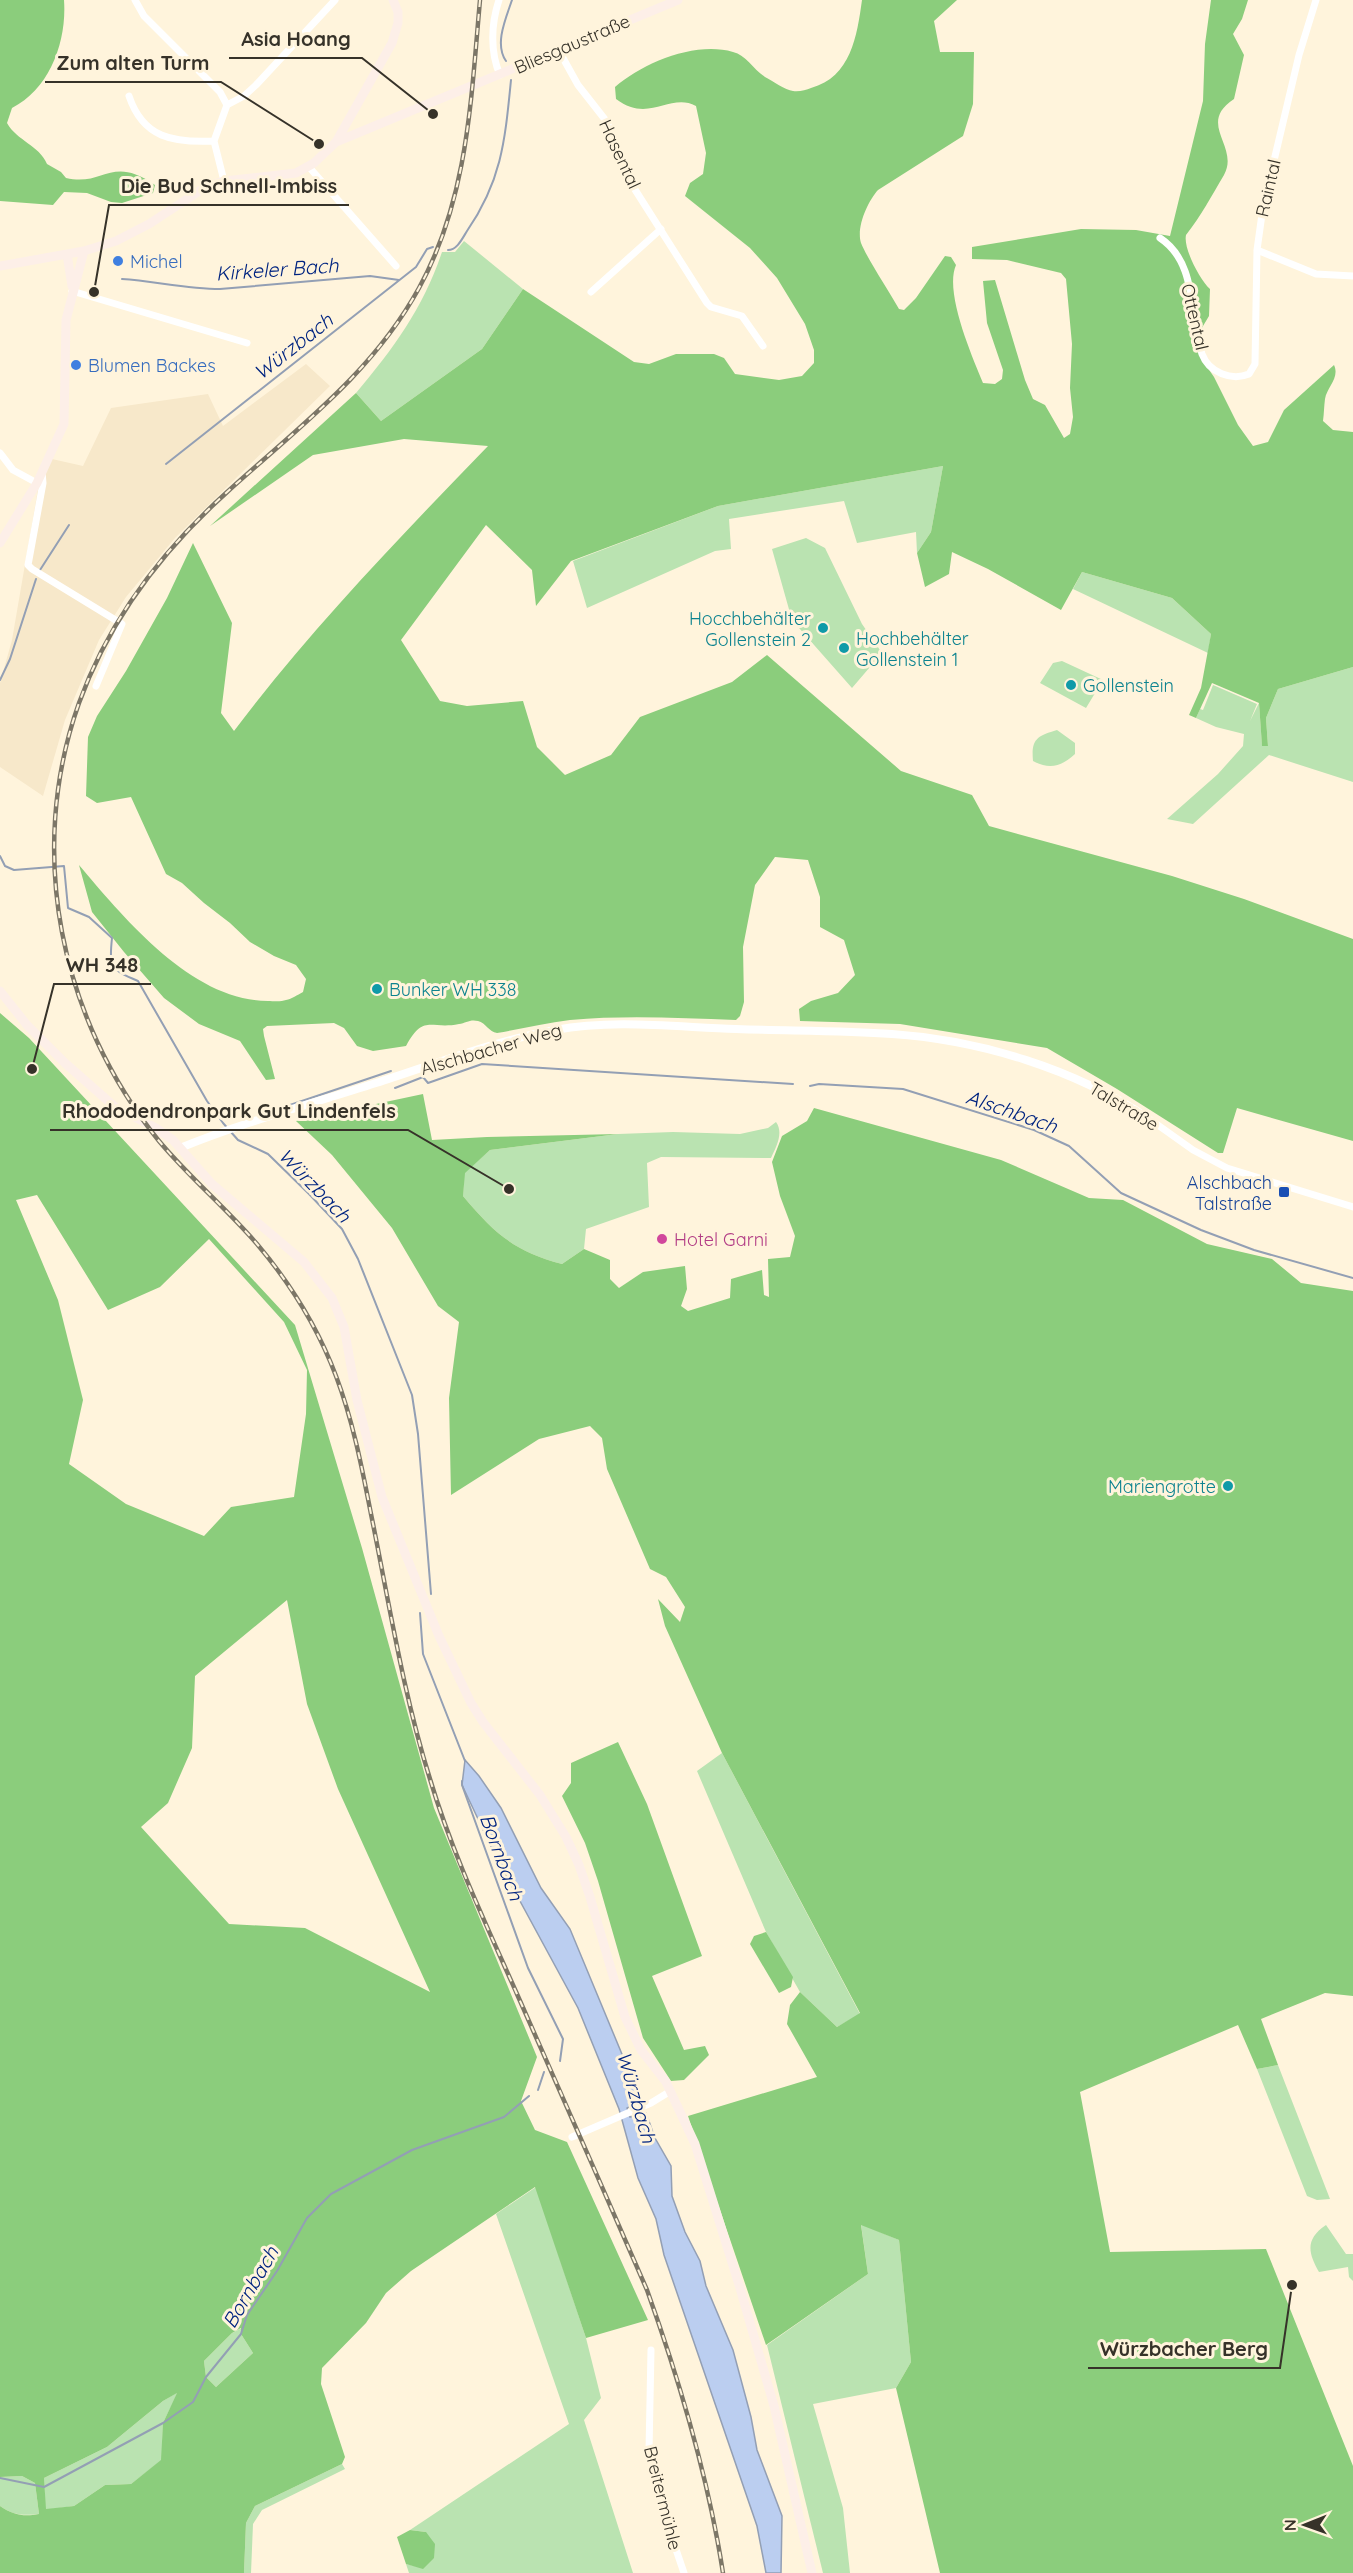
<svg xmlns="http://www.w3.org/2000/svg" width="1353" height="2573" font-family="Quicksand,sans-serif">
  <style>
    .built { fill: #f7e8ca }
    .green { fill: #bae3b1 }
    .forest { fill: #8bcd7c; fill-rule: evenodd }
    .water { fill: #bbcef0; stroke: #939fb4; stroke-width: 1.5 }
    .lines { fill: none; stroke-linecap: round; stroke-linejoin: round }
    .stream { stroke: #939fb4; stroke-width: 2 }
    .minor { stroke: #fff; stroke-width: 7 }
    .tertiary { stroke: #fff; stroke-width: 8 }
    .secondary { stroke: #fdefe8; stroke-width: 9 }
    .rail-casing { stroke: #7c7667; stroke-width: 4.5 }
    .rail { stroke: #fff4dc; stroke-width: 2; stroke-dasharray: 7; stroke-linecap: butt }
    .shop-dot { fill: #3f7fe0; stroke: #fff4dc; stroke-width: 2 }
    .culture-dot { fill: #0f9aa8; stroke: #fff4dc; stroke-width: 2 }
    .transit-dot { fill: #1a4fb4; stroke: #fff4dc; stroke-width: 2 }
    .hotel-dot { fill: #d1479c; stroke: #fff4dc; stroke-width: 2 }
    .labels { text-anchor: middle; dominant-baseline: central; stroke-width: 6; stroke-linejoin: round; paint-order: stroke }
    .street-label { font-size: 18px; fill: #363229; stroke: #fff4dc }
    .shop-label { font-size: 18px; fill: #366cbe; stroke: #fff4dc; text-anchor: start }
    .culture-label { font-size: 18px; fill: #0d838f; stroke: #fff4dc; text-anchor: start }
    .transit-label { font-size: 18px; fill: #164399; stroke: #fff4dc; text-anchor: end }
    .hotel-label { font-size: 18px; fill: #b23c85; stroke: #fff4dc; text-anchor: start }
    .water-label { font-size: 20px; font-style: italic; fill: #002480; stroke: #fff4dc }
    .leader { fill: none; stroke: #363229; stroke-width: 2 }
    .callout-dot { fill: #363229; stroke: #fff4dc; stroke-width: 2 }
    .callout-label { font-size: 20px; text-anchor: middle; font-weight: bold; fill: #363229; stroke: #fff4dc; stroke-width: 6; stroke-linejoin: round; paint-order: stroke }
  </style>
  <rect width="100%" height="100%" fill="#fff4dc"/>
  <path class="built" d="M306 364 330 386 175 538 126 597 99 640 65 720 43 796 0 767V683L12 640 38 489 52 459 83 466 111 408 208 394 223 426Z"/>
  <path class="green" d="M464 241 523 289 482 349 381 421 356 393C394 348 423 308 442 252H455Z
    M943 466 931 532 917 553 916 532 857 543 844 501 729 519 731 549 715 551 587 608 573 561 718 506Z
    M806 538 825 548 862 624 882 653 852 688 792 620 772 549Z
    M1082 572 1172 598 1211 634 1208 653 1073 589Z
    M1062 661 1103 680 1086 708 1040 683 1053 663Z
    M1353 667V782L1269 755 1193 824 1167 819 1218 774 1243 746 1244 734 1216 727 1196 718 1200 709 1203 710 1213 685 1257 704 1250 721 1259 703 1262 745 1268 746 1266 718 1278 689Z
    M1057 730 1075 743V754C1062 766 1050 770 1033 761 1031 739 1037 736 1057 730Z
    M776 1122C784 1133 776 1147 771 1158L661 1157 647 1163 649 1207 586 1229 584 1249 562 1264C514 1251 495 1234 463 1196L464 1173 490 1150 618 1134 673 1132 740 1134 768 1128Z
    M722 1753 860 2014 837 2027 800 1992 766 1932 697 1771Z
    M1278 2065 1330 2199 1317 2200 1307 2196 1257 2069Z
    M536 2187 586 2338 601 2398 584 2420 633 2573H409L406 2564 423 2568 426 2532 410 2530 569 2424 496 2214Z
    M861 2224 899 2240 911 2362 896 2388 813 2404 843 2508 850 2573H823L767 2345 868 2274Z
    M1326 2225 1346 2254H1353V2281L1349 2277 1348 2267 1319 2272C1308 2253 1305 2239 1326 2225Z
    M242 2328 241 2334 253 2353 216 2387 206 2377 204 2361 232 2333Z
    M178 2392 163 2423 162 2460 131 2484 105 2485 74 2506 45 2510 44 2478 107 2447 163 2401Z
    M342 2464 345 2469 262 2510 253 2524 251 2573H244L246 2523 255 2506Z
    M22 2476 35 2483 39 2514C23 2516 13 2515 0 2506V2477Z"/>
  <path class="forest" d="M0 0H64C67 41 50 89 12 108L7 123C17 141 39 145 47 164L61 172 66 178C104 187 111 154 155 185L153 193 122 203 111 202 87 193 64 192 53 205 0 201Z
    M862 0H957L934 21 940 52H974L973 104 963 136 878 190C868 201 856 227 861 243 868 260 889 291 899 309L904 310 916 298 945 256 951 257 956 265C944 292 972 356 983 383L995 384 1002 379 1003 370 987 323 983 281 995 280 1025 380 1033 399 1045 405 1064 438 1070 434 1073 417 1070 388 1072 344 1066 279 1061 273 1007 260 972 259V247L1081 229 1136 230 1170 236 1203 101 1205 44 1211 0H1248L1242 19 1233 34 1244 55 1234 99C1196 124 1240 146 1224 175 1212 195 1201 216 1186 235 1183 248 1200 280 1210 289L1209 316 1203 326 1199 346 1203 361 1214 377 1238 425 1253 446 1268 442 1284 410 1334 365C1340 378 1327 387 1325 399 1324 406 1324 414 1323 421L1333 430 1353 432V667L1278 689 1266 718 1268 746H1262L1259 703 1212 683 1196 718 1189 715 1201 688 1211 634 1172 598 1082 572 1061 610 988 569 952 552 949 574 925 587 917 553 931 532 943 466 718 506 571 561 536 606 532 570 486 525 401 640 440 701 467 706 523 701 537 747 565 775 611 755 640 717 732 682 767 655 901 771 972 795 989 826 1172 876 1244 899 1353 939V1141L1237 1108 1223 1153H1218L1117 1089 1047 1048 900 1024 800 1021 799 1009 811 1001 838 993 855 975 844 940 820 927V897L808 860 775 857 755 885 743 947 744 1002 740 1016 736 1020C680 1018 625 1015 570 1020 546 1023 522 1029 497 1033 489 1032 486 1023 478 1021 470 1019 466 1023 459 1024 430 1030 424 1013 406 1046L373 1051 357 1046 344 1028 334 1023 267 1026 263 1029 264 1036 275 1079 266 1080 240 1041 199 1024 164 998 124 952 92 912 79 865C124 918 192 1001 268 1001 273 1001 281 1002 286 1000 292 999 297 995 303 992L306 979 296 965 274 956 250 942 230 923 204 903 182 883 166 874 131 797 97 803 86 796 88 737 97 716 126 671 167 598 193 543 232 623 221 713 234 731C311 629 399 538 488 446L404 439 313 455 210 526 356 393 381 421 482 349 523 289 634 362 649 364 676 354H714L724 358 735 374 779 380 802 376 814 363V350L805 324 777 278 750 248 685 196 690 183 703 174 706 153 696 106C670 92 649 124 616 99L615 87C643 63 695 41 733 52 746 55 754 70 765 77 773 81 785 90 793 91 799 92 806 90 811 88 851 77 857 36 862 0Z
    M0 1013 29 1038 295 1325 362 1548 434 1808 537 2057 521 2101 535 2130 567 2142 648 2320 586 2338 535 2187 411 2271 386 2293 366 2323 322 2368 321 2384 345 2457 342 2464 255 2506 246 2523 244 2573H0V2506C13 2515 24 2517 39 2514L35 2483 22 2476 0 2477ZM37 1195 108 1310 160 1287 209 1239 284 1322 307 1370 306 1414 294 1497 231 1507 204 1536 126 1504 69 1464 83 1400 58 1300 16 1200ZM287 1600 307 1704 338 1789 430 1992 305 1928 229 1924 141 1827 168 1803 192 1748 195 1676ZM241 2328V2334L253 2353 216 2387 206 2377 204 2361 232 2333ZM177 2393 163 2423 161 2460 131 2484 105 2485 74 2506 46 2509 44 2478 107 2447 163 2401Z
    M423 1094 432 1140 487 1137 618 1134 490 1150 465 1173 463 1196C495 1234 514 1251 562 1264L584 1249 610 1260V1279L619 1288 643 1272 685 1266 687 1289 681 1306 688 1311 730 1298 731 1279 762 1270 764 1295 769 1297 768 1259 790 1257 795 1236 780 1196 772 1162 782 1136 807 1121 814 1108 1001 1160 1089 1198 1123 1200 1207 1244 1272 1259 1301 1283 1353 1291V1996L1325 1993 1261 2019 1278 2065 1257 2069 1238 2025 1080 2092 1110 2252 1266 2249 1353 2466V2573H940L896 2388 911 2362 899 2240 861 2225 868 2274 766 2345 688 2116 817 2077 787 2024 790 2005 800 1992 837 2027 860 2013 722 1753 665 1626 658 1599 680 1622 685 1607 666 1577 650 1569 607 1469 602 1438 590 1426 539 1439 451 1495 449 1398 459 1322 438 1306 392 1228 332 1155 296 1121Z
    M618 1742 647 1804 702 1956 652 1976 684 2050 705 2046 709 2055 684 2080 671 2081 643 2038 598 1881 585 1843 562 1796 571 1783V1763Z
    M766 1932 793 1977 791 1987 779 1993 750 1944 754 1936Z
    M410 2530 426 2532 435 2544 434 2558 423 2569 406 2564 397 2537Z"/>
  <path class="water" d="M465 1760 479 1776 501 1808 541 1888 570 1929 641 2100 627 2108 630 2117 646 2113 655 2138 671 2166 672 2196 685 2232 700 2261 706 2286 733 2350 751 2417 757 2450 782 2516 781 2573H766L757 2526 664 2255 656 2219 638 2178 619 2109 578 2008 495 1855 462 1785Z"/>
  <g class="lines">
    <path class="stream" d="M506 61C494 44 506 18 512 0
      M448 250C457 250 462 239 467 231 502 180 505 140 511 80
      M122 279C154 281 187 289 220 289L370 276 399 280
      M166 464 416 267 427 249 433 247
      M40 570 69 525
      M0 680 10 659 36 579
      M0 856 5 866 14 870 64 866 68 908 89 917 112 938C109 967 111 970 138 981L207 1101 223 1123 238 1140 268 1154 309 1194 342 1229 358 1259 412 1395 418 1434 431 1594
      M810 1086 819 1084 903 1089 1034 1130 1069 1146 1121 1193 1201 1230 1254 1250 1353 1278
      M395 1088 423 1077 428 1083 482 1064 793 1084
      M284 1107 391 1071
      M420 1613 423 1654 465 1761
      M462 1781V1785L528 1968 563 2039 560 2061
      M538 2090 544 2072
      M0 2478 44 2487 163 2423 193 2402 206 2377 241 2334 247 2315 277 2271 307 2218 331 2194 412 2150 504 2117 529 2096"/>
    <path class="minor" d="M135 0 144 16 220 92 227 105
      M499 0C491 24 490 52 500 75
      M558 49 578 85 607 122 627 177 707 303 711 307 742 316 763 346
      M129 96C143 138 173 143 214 141
      M309 167 396 266
      M224 181 214 141 227 105 244 96 256 85 335 0
      M1160 238C1198 263 1189 316 1202 354 1209 373 1232 381 1249 374L1255 364 1257 250 1263 207 1299 55 1316 0
      M1257 250 1316 274 1353 276
      M72 291 247 343
      M591 292 661 229
      M0 453 13 470 37 483
      M42 472 43 483 28 565 32 569 122 624 96 686
      M1148 1118 1193 1150 1227 1168 1353 1207
      M572 2137 651 2103 669 2092
      M651 2350 649 2451 669 2529 684 2573"/>
    <path class="tertiary" d="M180 1148C244 1122 311 1104 376 1083 435 1064 494 1041 555 1030 614 1019 676 1027 736 1029 788 1031 840 1030 892 1034 981 1040 1074 1069 1148 1118"/>
    <path class="secondary" d="M336 142 392 43 398 23V12L393 0
      M67 254 72 286
      M0 266 84 251 116 241 149 224 207 186 224 181 296 173 314 163 336 142 678 0
      M0 543 37 483 64 424 66 320 84 251
      M0 991 27 1025 65 1063 115 1107 156 1128 173 1140 212 1184 304 1262 332 1298 344 1327 357 1400 382 1497 439 1636 471 1703 483 1722 540 1795 566 1837 579 1865 590 1897 625 2017 641 2050 666 2082 695 2144 740 2288 774 2406 812 2573"/>
    <defs>
      <path id="rail" d="M480 0C471 99 468 199 419 288 372 374 296 429 225 494 160 553 109 620 79 703 26 852 60 1019 159 1141 189 1177 226 1208 257 1244 290 1283 318 1328 336 1376 353 1421 362 1468 371 1514 389 1602 403 1693 430 1779 452 1853 486 1924 517 1994 561 2093 604 2191 647 2290 680 2382 708 2476 723 2573"/>
    </defs>
    <use href="#rail" class="rail-casing"/>
    <use href="#rail" class="rail"/>
  </g>
  <g class="shop-dot">
    <circle cx="118" cy="261" r="6"/>
    <circle cx="76" cy="365" r="6"/>
  </g>
  <g class="culture-dot">
    <circle cx="823" cy="628" r="6"/>
    <circle cx="844" cy="648" r="6"/>
    <circle cx="1071" cy="685" r="6"/>
    <circle cx="377" cy="989" r="6"/>
    <circle cx="1228" cy="1486" r="6"/>
  </g>
  <rect class="transit-dot" x="1278" y="1186" width="12" height="12" rx="3"/>
  <circle class="hotel-dot" cx="662" cy="1239" r="6"/>
  <g class="labels">
    <g class="street-label">
      <text transform="translate(572 44) rotate(-23)">Bliesgaustraße</text>
      <text transform="translate(620 154) rotate(65)">Hasental</text>
      <text transform="translate(1268 188) rotate(-77)">Raintal</text>
      <text transform="translate(1195 317) rotate(77)">Ottental</text>
      <text transform="translate(491 1049) rotate(-16)">Alschbacher Weg</text>
      <text transform="translate(1124 1106) rotate(31)">Talstraße</text>
      <text transform="translate(663 2498) rotate(76)">Breitermühle</text>
    </g>
    <g class="shop-label">
      <text x="130" y="261">Michel</text>
      <text x="88" y="365">Blumen Backes</text>
    </g>
    <g class="culture-label">
      <text x="811" y="618" text-anchor="end">Hocchbehälter<tspan x="811" dy="21">Gollenstein 2</tspan></text>
      <text x="856" y="638">Hochbehälter<tspan x="856" dy="21">Gollenstein 1</tspan></text>
      <text x="1083" y="685">Gollenstein</text>
      <text x="389" y="989">Bunker WH 338</text>
      <text x="1216" y="1486" text-anchor="end">Mariengrotte</text>
    </g>
    <g class="transit-label">
      <text x="1272" y="1182">Alschbach<tspan x="1272" dy="21">Talstraße</tspan></text>
    </g>
    <g class="hotel-label">
      <text x="674" y="1239">Hotel Garni</text>
    </g>
    <g class="water-label">
      <text transform="translate(277 269) rotate(-4)">Kirkeler Bach</text>
      <text transform="translate(293 346) rotate(-38)">Würzbach</text>
      <text transform="translate(1012 1111) rotate(19)">Alschbach</text>
      <text transform="translate(315 1185) rotate(46)">Würzbach</text>
      <text transform="translate(502 1857) rotate(70)">Bornbach</text>
      <text transform="translate(637 2097) rotate(74)">Würzbach</text>
      <text transform="translate(250 2287) rotate(-60)">Bornbach</text>
    </g>
  </g>
  <path class="leader" d="M433 114L362 58H229M319 144L221 82H45M94 292L109 205H349M32 1069L54 984H151M509 1189L408 1130H50M1292 2285L1280 2368H1088"/>
  <g class="callout-dot">
    <circle cx="433" cy="114" r="6"/>
    <circle cx="319" cy="144" r="6"/>
    <circle cx="94" cy="292" r="6"/>
    <circle cx="32" cy="1069" r="6"/>
    <circle cx="509" cy="1189" r="6"/>
    <circle cx="1292" cy="2285" r="6"/>
  </g>
  <g class="callout-label">
    <text x="296" y="46">Asia Hoang</text>
    <text x="133" y="70">Zum alten Turm</text>
    <text x="229" y="193">Die Bud Schnell-Imbiss</text>
    <text x="102" y="972">WH 348</text>
    <text x="229" y="1118">Rhododendronpark Gut Lindenfels</text>
    <text x="1184" y="2356">Würzbacher Berg</text>
  </g>
  <g transform="translate(1305 2525) rotate(269)" stroke="#fff4dc" stroke-width="4.5" paint-order="stroke">
  <path d="M0-4.5L10 22L0 15L-10 22Z" fill="#363229"/>
  <text y="-9" font-size="16" font-weight="bold" text-anchor="middle" fill="#363229">N</text>
  </g>
</svg>
